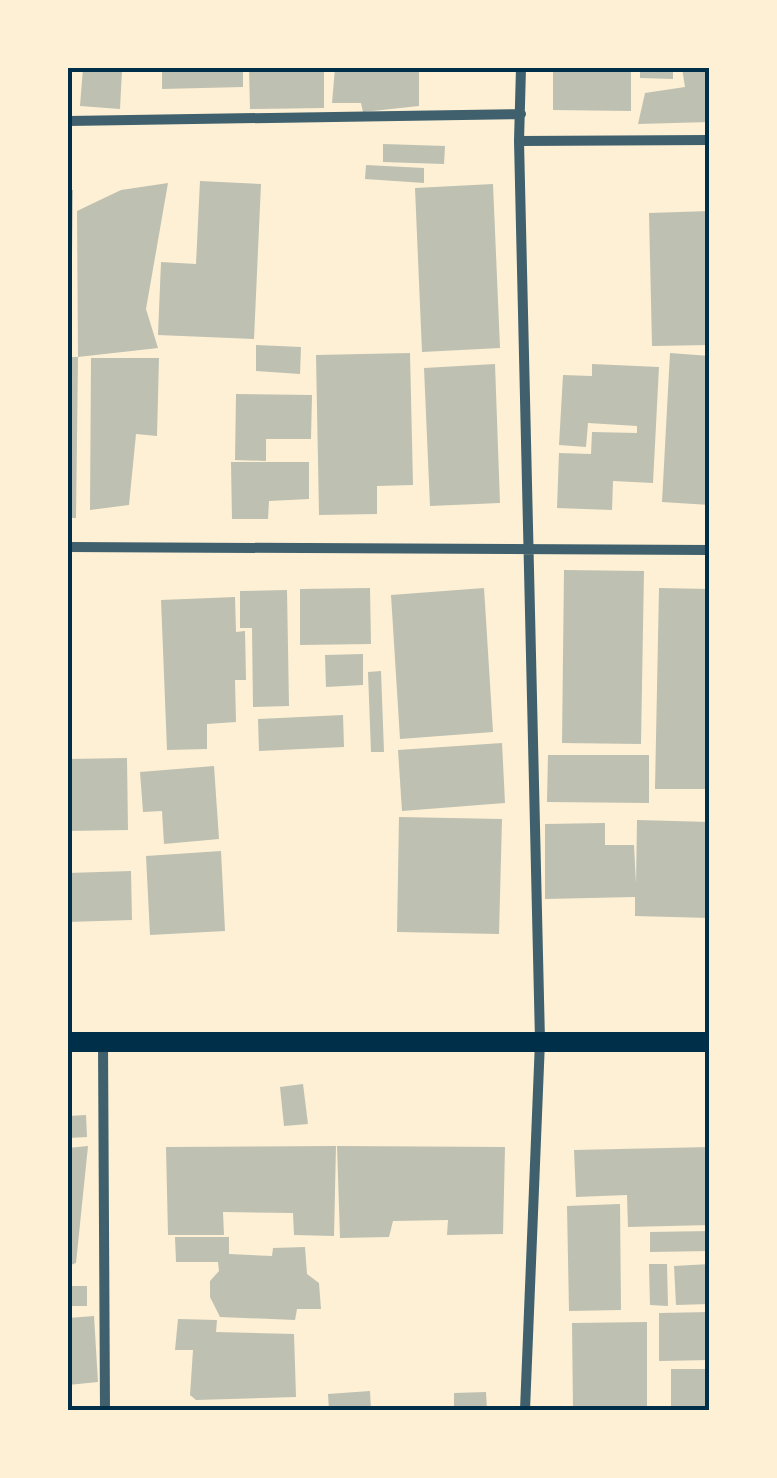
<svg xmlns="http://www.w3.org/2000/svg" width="777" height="1478" font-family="'DM Sans',sans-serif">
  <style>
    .building { fill: #bec0b2 }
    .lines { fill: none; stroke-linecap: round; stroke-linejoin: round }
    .minor { stroke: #3f606c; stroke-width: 10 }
    .secondary { stroke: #003049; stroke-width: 20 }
    .neatline { fill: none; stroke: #003049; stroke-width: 4 }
  </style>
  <rect width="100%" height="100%" fill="#fdf0d5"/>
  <path class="building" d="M83 68 122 70 120 109 80 106Z
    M162 68H243V87L162 89Z
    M249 68H324V108L250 109Z
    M335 68H419V106L363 112 361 103H332Z
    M553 68H631V111L553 110Z
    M640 68H673V79L640 78Z
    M682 68H710V122L638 124 645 93 685 87Z
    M383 144 445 146 444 164 383 162Z
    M366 165 424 168V183L365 179Z
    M200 181 261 184 254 339 158 335 161 262 196 264Z
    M168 183 146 309 158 348 78 357 77 211 121 190Z
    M493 184 500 348 422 352 415 188Z
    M68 190H73L71 323H68Z
    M710 211V345L652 346 649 213Z
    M256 345 301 347 300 374 256 371Z
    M410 353 413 485 377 486V514L319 515 316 355Z
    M670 353 710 356V505L662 502Z
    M68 357H78L76 518H68Z
    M91 358H159L157 436 136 434 129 505 90 510Z
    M495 364 500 503 430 506 424 368Z
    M592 364 659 367 653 483 613 481 612 510 557 508 559 453 591 454 592 432 637 433V426L588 423 586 447 559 445 563 375 592 376Z
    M236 394 312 395 311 439H266V461L235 460Z
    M231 462H309V499L269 501 268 519H232Z
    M564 570 644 571 641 744 562 743Z
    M370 588 371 644 300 645V589Z
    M484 588 493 732 400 739 391 595Z
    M659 588 710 589V789H655Z
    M287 590 289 706 253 707 252 628H240V591Z
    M235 597 236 632 245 631 246 680H235L236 722 207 724V749L167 750 161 600Z
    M363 654V685L326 687 325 655Z
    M381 671 384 752H371L368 672Z
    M343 715 344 747 259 751 258 719Z
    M502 743 505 803 402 811 398 750Z
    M548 755H649V803L547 802Z
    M127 758 128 830 68 831V759Z
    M214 766 219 839 164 844 162 811 143 812 140 772Z
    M399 817 502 819 499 934 397 932Z
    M637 820 710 822V918L635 916V897L545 899V824L605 823V845H634L636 884Z
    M221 851 225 931 150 935 146 856Z
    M131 871 132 920 68 922V873Z
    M303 1084 308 1124 284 1126 280 1087Z
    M86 1115 87 1137 68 1138V1116Z
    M88 1146 76 1263 68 1266V1148Z
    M336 1146 334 1236 294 1235 293 1213 223 1212 224 1235H168L166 1147Z
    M337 1146 505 1147 503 1234 447 1235 448 1220 393 1221 389 1237 340 1238Z
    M710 1147V1225L628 1227 627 1195 576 1197 574 1150Z
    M620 1204 621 1310 569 1311 567 1206Z
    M710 1231V1251L650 1252V1232Z
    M175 1237H229V1254L272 1256 273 1248 305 1247 307 1274 319 1283 321 1309H297L295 1320 220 1317 210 1297V1281L219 1271 218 1262H176Z
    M649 1264H667L668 1306 650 1305Z
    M710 1264V1304L676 1305 674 1266Z
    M68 1286H87V1306H68Z
    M710 1312V1360L659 1361V1313Z
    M94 1316 98 1382 68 1385V1318Z
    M178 1319 217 1320 216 1332 294 1334 296 1397 196 1400 190 1395 193 1350H175Z
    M647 1322V1410H573L572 1323Z
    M671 1369H710V1410H671Z
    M370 1391 371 1410H329L328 1394Z
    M486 1392 487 1410H454V1393Z"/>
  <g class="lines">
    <path class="minor" d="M521 68 519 141 540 1041 525 1410
      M68 121 521 114
      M519 141 710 140
      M68 547 710 550
      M103 1042 105 1410"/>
    <path class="secondary" d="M68 1042H710"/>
  </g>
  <rect width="777" height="1478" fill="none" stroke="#fdf0d5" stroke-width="140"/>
  <rect x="70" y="70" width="637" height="1338" class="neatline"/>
</svg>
